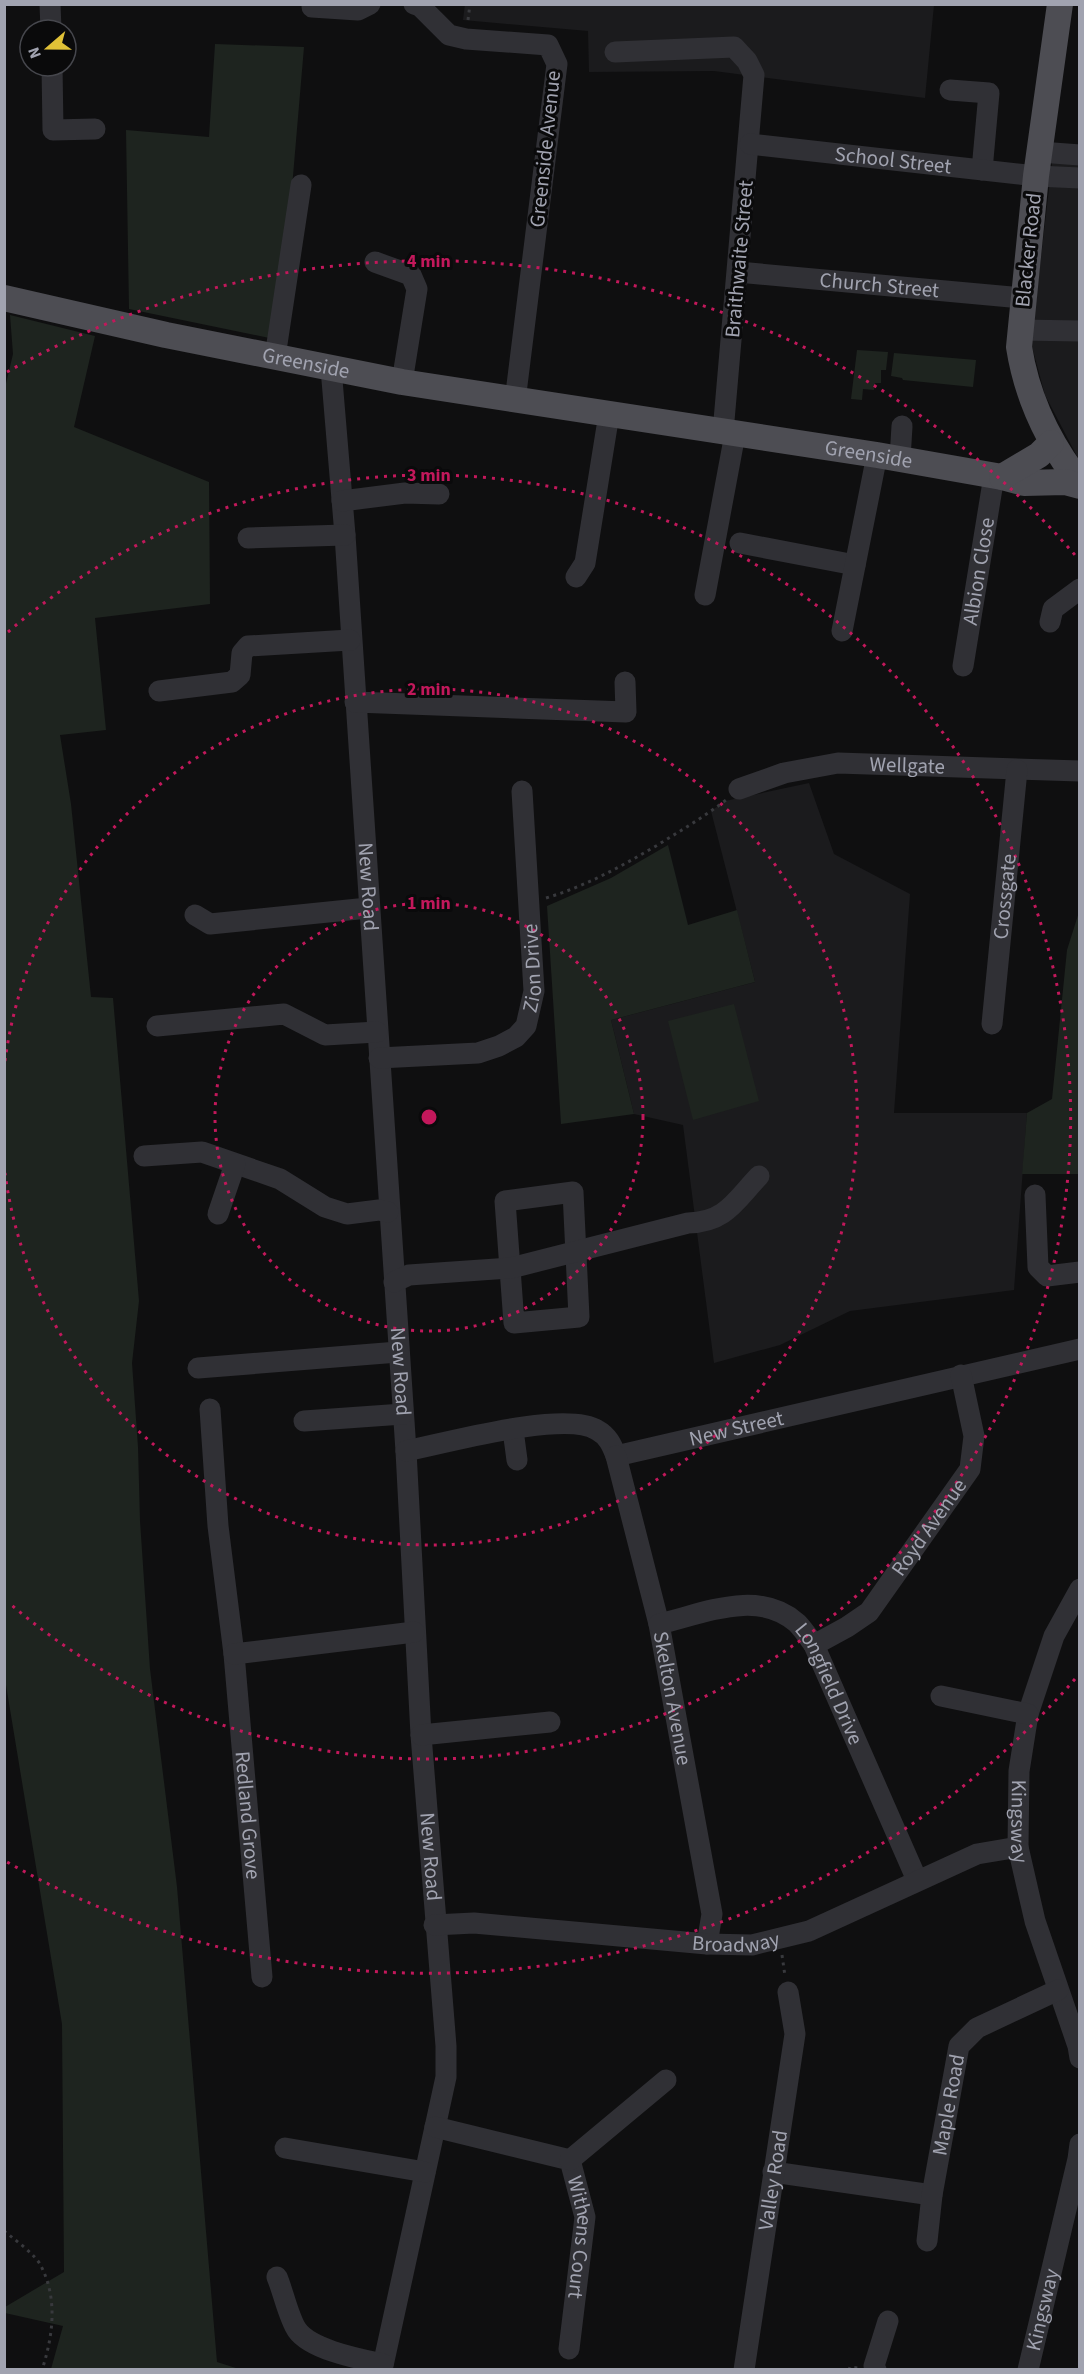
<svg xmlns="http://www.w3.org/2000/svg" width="1084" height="2374" font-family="'Source Sans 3',sans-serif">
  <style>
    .built { fill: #1b1b1d }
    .green { fill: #1e241f }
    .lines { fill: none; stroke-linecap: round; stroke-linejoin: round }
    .path { stroke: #38393d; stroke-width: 3; stroke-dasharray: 3 4.5; stroke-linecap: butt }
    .minor { stroke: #303035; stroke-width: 21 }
    .major { stroke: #4d4d53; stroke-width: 26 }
    .ring { fill: none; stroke: #c2185b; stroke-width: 3; stroke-dasharray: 3 6 }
    .labels { text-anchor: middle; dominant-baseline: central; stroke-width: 6; stroke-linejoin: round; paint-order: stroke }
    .street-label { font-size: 21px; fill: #a1a3b0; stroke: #0a0a0b }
    .centre { fill: #c2185b; stroke: #0a0a0b; stroke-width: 3 }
    .ring-label { font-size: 18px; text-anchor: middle; font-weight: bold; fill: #c2185b; stroke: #0a0a0b; stroke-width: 6; stroke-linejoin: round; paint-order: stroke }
  </style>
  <rect width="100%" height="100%" fill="#0f0f10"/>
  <path class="built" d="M465 4 934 5 925 98 714 71 589 72 588 31 463 20Z
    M1054 146 1079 149V460L1045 395 1031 343Z
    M809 783 834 854 910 894 894 1113H1027L1014 1290 850 1311 780 1345 714 1363 683 1125 634 1114 611 1020 755 982 711 811 725 801Z"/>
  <path class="green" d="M215 44 304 47 279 340 129 309 126 130 209 137Z
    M10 315 95 336 74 427 209 482 210 604 95 618 106 730 60 735 71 804 91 997 113 998 139 1301 132 1363 138 1447 140 1521 150 1669 177 1887 217 2362 239 2369H51L63 2326 5 2313V2307L64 2272 62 2024 4 1673V392L13 354Z
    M857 350 888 352 886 370H881V383H875L874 390 863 389 862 400 851 399Z
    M894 353 976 360 973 387 903 380 902 378 891 376Z
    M668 845 688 925 737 910 755 982 611 1020 634 1114 561 1124 547 906 611 878Z
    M1079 912V1174H1022L1027 1113 1052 1099 1067 950Z
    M734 1004 759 1101 693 1120 668 1021Z"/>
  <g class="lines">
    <path class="path" d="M468 20 470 4
      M546 898C586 886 620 867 656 846 680 831 704 817 726 800
      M782 1955 785 1976
      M4 2231C14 2239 36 2255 41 2266 58 2299 53 2336 42 2370
      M830 2370H836
      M849 2370 850 2367 858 2368"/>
    <g class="minor">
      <path d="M50 4 51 30"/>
      <path d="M414 4 420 6 449 35 466 39 548 45 557 64 515 401"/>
      <path d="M312 7 358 10 370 4"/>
      <path d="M615 52 734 47 747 61 754 75 723 432"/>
      <path d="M52 66 53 130 95 129"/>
      <path d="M950 90 989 93 982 170"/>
      <path id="s1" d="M750 144 1036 176 1080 178"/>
      <path d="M1040 152 1080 155"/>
      <path d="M375 262 411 275 417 289 402 382"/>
      <path id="s2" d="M738 272 1022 298"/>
      <path d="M1020 330 1080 331"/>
      <path d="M275 357 301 185"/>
      <path id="s3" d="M331 368 345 535 406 1451 421 1735 446 2046V2077L382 2370"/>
      <path d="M900 459 902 426"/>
      <path d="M342 501 405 493 439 494"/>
      <path d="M248 538 345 535"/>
      <path d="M740 543 855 565"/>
      <path d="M576 577 585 563 609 414"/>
      <path d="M705 595 735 434"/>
      <path d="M1050 622 1053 609 1080 589"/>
      <path d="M842 631 877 455"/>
      <path id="s4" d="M963 666 994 476"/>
      <path d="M159 691 232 682 240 675 242 653 248 646 350 640"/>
      <path d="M355 702 626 712 625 682"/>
      <path id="s5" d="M739 789 784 773 838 763 1080 771"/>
      <path d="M195 915 210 924 368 908"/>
      <path id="s6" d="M992 1024 1017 770"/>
      <path d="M157 1026 284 1014 325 1035 377 1032"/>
      <path id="s7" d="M379 1058 478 1053 499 1046 516 1037 526 1026 534 991 522 791"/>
      <path d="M144 1156 202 1152 280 1179 325 1207 347 1214 379 1210 388 1212"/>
      <path d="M573 1192 579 1317 514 1323 505 1201Z"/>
      <path d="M1035 1195 1038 1267 1047 1276 1080 1272"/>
      <path d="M218 1214 235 1164"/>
      <path d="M394 1282 409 1275 511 1268 688 1223C726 1222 735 1201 759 1176"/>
      <path d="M198 1368 398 1352"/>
      <path id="s8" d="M210 1409 218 1526 234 1654 262 1977"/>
      <path d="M304 1421 403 1414"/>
      <path d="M513 1430 517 1460"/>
      <path id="s9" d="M406 1451C446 1443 565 1410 597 1430 608 1436 612 1445 616 1456L1080 1349"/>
      <path id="s10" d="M616 1456 659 1624 712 1914 707 1944"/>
      <path id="s11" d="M1080 1589 1054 1636 1028 1714 1019 1771 1018 1847 1035 1921 1078 2046 1080 2058"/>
      <path id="s12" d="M659 1624C703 1614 758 1588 797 1623 803 1629 809 1638 814 1645L917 1880"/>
      <path id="s13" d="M814 1645 847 1627 869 1612 970 1469 974 1436 961 1375"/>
      <path d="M234 1654 414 1632"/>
      <path d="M941 1696 1028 1714"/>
      <path d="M421 1735 550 1722"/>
      <path id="s14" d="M434 1925 474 1923 707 1944 752 1945 809 1931 977 1854 1018 1847"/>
      <path id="s15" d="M435 2127 570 2160 585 2217 569 2349"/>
      <path d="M285 2148 425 2172"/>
      <path d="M570 2160 666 2080"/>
      <path d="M773 2172 932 2195"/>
      <path id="s16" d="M927 2241 932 2195 959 2046 977 2028 1058 1990"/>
      <path d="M277 2277C283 2291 289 2319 297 2330 311 2350 360 2359 383 2364"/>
      <path id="s17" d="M744 2370 795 2034 788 1992"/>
      <path d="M876 2370 874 2366 888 2321"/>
      <path id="s18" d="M1028 2370 1078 2159 1080 2144"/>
    </g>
    <g class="major">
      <path d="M1060 4 1036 176 1019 347C1027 398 1048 442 1080 483"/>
      <path id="s19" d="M4 298 166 335 402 382 877 455 1002 477 1024 483 1065 482 1080 486"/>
      <path d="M1002 477 1039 455 1051 443"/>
    </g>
  </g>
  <g class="ring">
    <circle cx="429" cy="1117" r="214"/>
    <path d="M5 1061A428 428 0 1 1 5 1173"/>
    <path d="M8 632A642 642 0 1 1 8 1602"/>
    <path d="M1075 1679A856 856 0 0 1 7 1862M7 372A856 856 0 0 1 1075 555"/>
  </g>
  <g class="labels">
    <g class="street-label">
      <text transform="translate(545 149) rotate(-84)">Greenside Avenue</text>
      <text stroke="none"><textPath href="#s1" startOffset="144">School Street</textPath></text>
      <text transform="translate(1028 250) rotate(-84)">Blacker Road</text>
      <text transform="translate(739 259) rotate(-85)">Braithwaite Street</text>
      <text stroke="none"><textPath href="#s2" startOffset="142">Church Street</textPath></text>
      <text stroke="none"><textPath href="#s19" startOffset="309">Greenside</textPath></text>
      <text stroke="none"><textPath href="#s19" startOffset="879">Greenside</textPath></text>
      <text stroke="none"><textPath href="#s4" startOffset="96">Albion Close</textPath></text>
      <text stroke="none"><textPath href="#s5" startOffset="172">Wellgate</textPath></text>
      <text stroke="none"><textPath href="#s3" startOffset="520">New Road</textPath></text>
      <text stroke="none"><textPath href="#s6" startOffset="128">Crossgate</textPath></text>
      <text stroke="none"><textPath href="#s7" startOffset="214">Zion Drive</textPath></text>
      <text stroke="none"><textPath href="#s3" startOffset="1006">New Road</textPath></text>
      <text stroke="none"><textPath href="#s9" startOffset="351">New Street</textPath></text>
      <text stroke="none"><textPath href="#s13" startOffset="168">Royd Avenue</textPath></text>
      <text stroke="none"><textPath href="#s12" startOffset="214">Longfield Drive</textPath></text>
      <text stroke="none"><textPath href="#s10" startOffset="249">Skelton Avenue</textPath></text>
      <text stroke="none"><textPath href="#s8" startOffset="408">Redland Grove</textPath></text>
      <text stroke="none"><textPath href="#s11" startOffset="244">Kingsway</textPath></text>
      <text stroke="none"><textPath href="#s3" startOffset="1492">New Road</textPath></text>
      <text stroke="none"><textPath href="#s14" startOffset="303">Broadway</textPath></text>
      <text stroke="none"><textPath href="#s16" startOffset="138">Maple Road</textPath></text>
      <text stroke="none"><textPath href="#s17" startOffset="192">Valley Road</textPath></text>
      <text stroke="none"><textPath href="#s15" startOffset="218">Withens Court</textPath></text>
      <text stroke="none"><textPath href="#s18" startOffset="62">Kingsway</textPath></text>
    </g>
  </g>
  <circle cx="429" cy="1117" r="9" class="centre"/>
  <g class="ring-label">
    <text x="429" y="267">4 min</text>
    <text x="429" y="481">3 min</text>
    <text x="429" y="695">2 min</text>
    <text x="429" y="909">1 min</text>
  </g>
  <rect width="1084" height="2374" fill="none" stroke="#a1a3b0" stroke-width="12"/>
  <g transform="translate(48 48) rotate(250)"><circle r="28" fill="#0a0a0b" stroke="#46474d" stroke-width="1.5"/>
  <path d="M0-4.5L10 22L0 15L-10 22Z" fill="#e0c137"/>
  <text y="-9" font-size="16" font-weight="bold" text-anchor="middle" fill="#a1a3b0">N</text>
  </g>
</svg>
